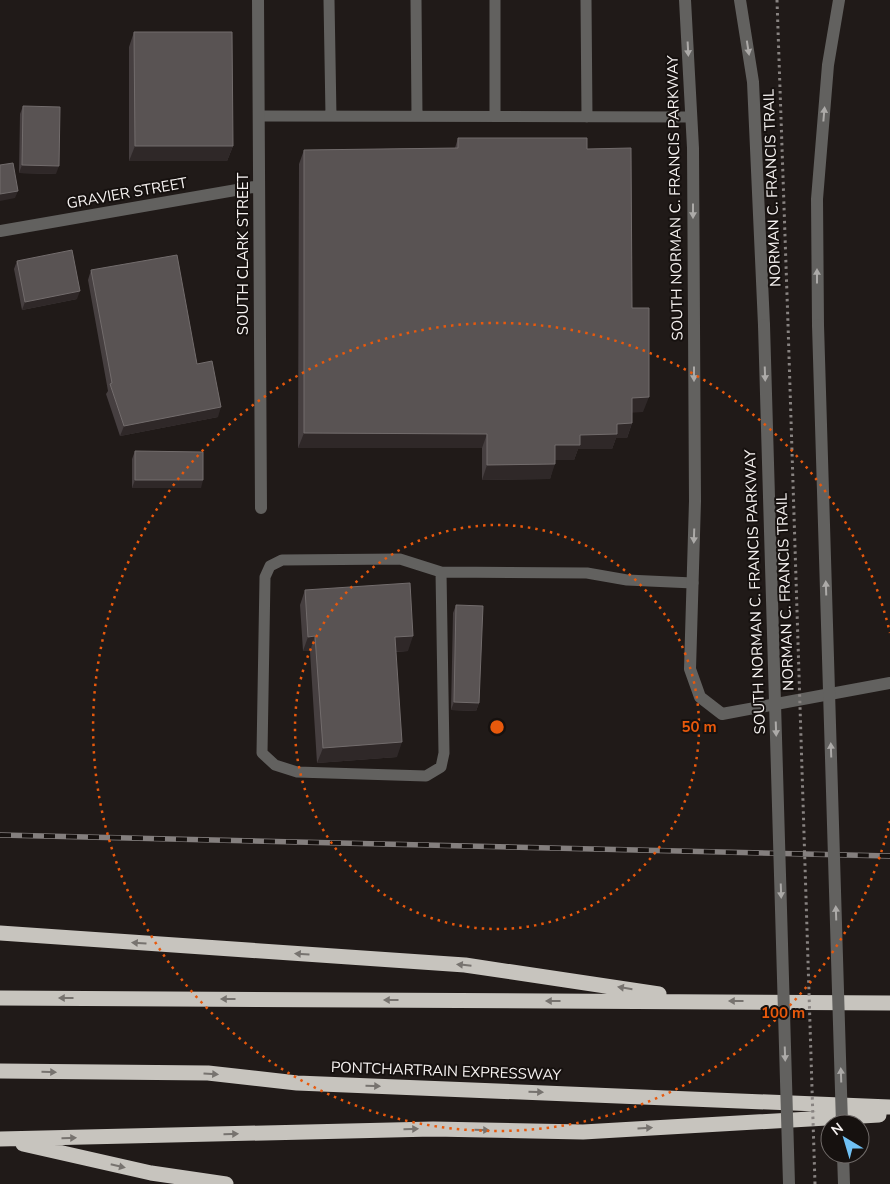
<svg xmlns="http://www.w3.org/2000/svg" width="890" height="1184" font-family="'Nunito Sans',sans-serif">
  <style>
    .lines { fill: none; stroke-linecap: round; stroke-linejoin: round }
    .path { stroke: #888381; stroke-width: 3; stroke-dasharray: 2.5 4; stroke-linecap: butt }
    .service { stroke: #62615f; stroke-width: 11 }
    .minor { stroke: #62615f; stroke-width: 12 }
    .tertiary { stroke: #62615f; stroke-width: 12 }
    .motorway { stroke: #c7c4be; stroke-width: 15 }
    .rail-casing { stroke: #847f7e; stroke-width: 5.5 }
    .rail { stroke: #16110f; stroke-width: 4; stroke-dasharray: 11; stroke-linecap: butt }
    .path-bridge { stroke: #888381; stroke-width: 3; stroke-dasharray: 2.5 4; stroke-linecap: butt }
    .tertiary-bridge { stroke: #62615f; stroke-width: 12 }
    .wall { fill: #463f40 }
    .shaded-wall { fill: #2f2828 }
    .building { fill: #595353; stroke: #726c6c }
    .oneway { fill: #acaaa8 }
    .oneway2 { fill: #77736f }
    .ring { fill: none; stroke: #e8590c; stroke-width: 2.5; stroke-dasharray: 2.5 5 }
    .labels { text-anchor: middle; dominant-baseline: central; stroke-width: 4; stroke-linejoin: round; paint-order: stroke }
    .street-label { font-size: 15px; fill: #f6f2f1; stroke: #16110f }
    .centre { fill: #e8590c; stroke: #16110f; stroke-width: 2.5 }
    .ring-label { font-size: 15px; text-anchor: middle; font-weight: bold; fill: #e8590c; stroke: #16110f; stroke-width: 4; stroke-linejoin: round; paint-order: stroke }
  </style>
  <rect width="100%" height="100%" fill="#201a18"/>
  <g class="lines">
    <path class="path" d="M777 0 788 324"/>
    <path class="service" d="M329 0 331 116
      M416 0 417 116
      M495 0V116
      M586 0 587 117
      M260 116 691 117
      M441 572 444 753 441 767 426 776 297 772 275 765 262 753 265 577 270 566 282 560 400 559 441 572 587 573 627 580 693 583"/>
    <path class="minor" d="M258 0 261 508
      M685 0 693 148 695 501 690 669 700 697 722 714 890 683
      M0 231 259 186"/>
    <path class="tertiary" d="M740 0 753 82 764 325
      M818 325 817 199 828 65 839 0
      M843 1154 844 1184"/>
    <path class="motorway" d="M0 933 465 965 659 994
      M0 998 890 1003
      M0 1071 208 1073 297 1083 890 1107
      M0 1139 433 1129 583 1132 879 1115
      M23 1144 151 1173 226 1184"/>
    <defs>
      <path id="rail" d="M0 835 890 856"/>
    </defs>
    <use href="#rail" class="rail-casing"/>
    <use href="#rail" class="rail"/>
    <path class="path-bridge" d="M788 324 815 1184"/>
    <path class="tertiary-bridge" d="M764 325 789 1184
      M818 325 842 1124"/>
  </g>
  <path class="wall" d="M134 32 233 146 227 161H129V47Z
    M23 106 56 174 19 173 20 114Z
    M458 138 587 149 632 308 643 412H632V423L627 438H616L612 449H578L574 460H555L550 479 482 480V448H298L299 164 304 150 455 148Z
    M17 261 77 299 22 310 14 269Z
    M91 270 197 364 218 417 120 436 106 394 108 391 88 280Z
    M135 451 201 488H132V459Z
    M305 590 408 651 396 652 397 757 317 763 310 651H303L300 605Z
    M456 605 479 703 476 711 451 710 453 613Z"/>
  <path class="shaded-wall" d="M135 146H233L227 161H129Z
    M22 165 59 166 56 174 19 173Z
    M18 191 15 198 0 201V194Z
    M80 291 77 299 22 310 25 302Z
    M649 397 643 412 627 413 632 398Z
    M221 407 218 417 120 436 124 426Z
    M632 423 627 438H616L612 449H578L574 460H550L555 445 580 435 617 424Z
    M304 433 487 434 482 448H298Z
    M555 464 550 479 482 480 487 465Z
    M135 480H203L201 488H132Z
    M315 636 310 651H303L308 637Z
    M413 636 408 651 390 652 395 637Z
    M454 702 479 703 476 711 451 710Z
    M402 742 397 757 317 763 323 748Z"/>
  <path class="building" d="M134 32H232L233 146H135Z
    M23 106 60 107 59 166 22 165Z
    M458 138H587V149L631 148 632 308H649V397L632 398V423L617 424V434L580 435V445H555V464L487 465V434L304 433V150L458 148Z
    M13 163 18 191 0 194V165Z
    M72 250 80 291 25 302 17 261Z
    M177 255 197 364 212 361 221 407 124 426 110 384 112 383 91 270Z
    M135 451 203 452V480H135Z
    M410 583 413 636 395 637 402 742 323 748 315 636 308 637 305 590Z
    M456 605 483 606 479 703 454 702Z"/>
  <defs><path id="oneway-solid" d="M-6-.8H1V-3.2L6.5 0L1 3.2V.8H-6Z" transform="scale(1.25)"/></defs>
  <g class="oneway">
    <use href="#oneway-solid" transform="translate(748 48) rotate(81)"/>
    <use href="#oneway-solid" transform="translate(688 49) rotate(87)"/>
    <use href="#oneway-solid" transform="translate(824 114) rotate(-85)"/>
    <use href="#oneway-solid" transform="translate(693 211) rotate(90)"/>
    <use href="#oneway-solid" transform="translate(817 276) rotate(-90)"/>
    <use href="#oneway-solid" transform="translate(694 374) rotate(90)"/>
    <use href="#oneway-solid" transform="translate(765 374) rotate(88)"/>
    <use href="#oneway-solid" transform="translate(694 536) rotate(92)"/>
    <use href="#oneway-solid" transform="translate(826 588) rotate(-92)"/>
    <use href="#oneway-solid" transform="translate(776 729) rotate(88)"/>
    <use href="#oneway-solid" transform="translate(831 750) rotate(-92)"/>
    <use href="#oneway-solid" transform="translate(781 891) rotate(88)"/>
    <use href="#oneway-solid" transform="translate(836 913) rotate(-92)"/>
    <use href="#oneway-solid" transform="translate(785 1054) rotate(88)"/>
    <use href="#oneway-solid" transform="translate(841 1075) rotate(-92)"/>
  </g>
  <g class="oneway2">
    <use href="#oneway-solid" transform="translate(139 943) rotate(-176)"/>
    <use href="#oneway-solid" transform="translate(302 954) rotate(-176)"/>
    <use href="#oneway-solid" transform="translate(464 965) rotate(-174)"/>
    <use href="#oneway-solid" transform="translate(625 988) rotate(-171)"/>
    <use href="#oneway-solid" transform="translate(66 998) rotate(-180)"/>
    <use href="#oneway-solid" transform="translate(228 999) rotate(-180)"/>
    <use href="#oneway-solid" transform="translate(391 1000) rotate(-180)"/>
    <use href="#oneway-solid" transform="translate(553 1001) rotate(-180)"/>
    <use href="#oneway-solid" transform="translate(736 1001) rotate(180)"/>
    <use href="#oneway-solid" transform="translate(49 1072) rotate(1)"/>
    <use href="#oneway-solid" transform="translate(211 1074) rotate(4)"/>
    <use href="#oneway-solid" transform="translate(373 1086) rotate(2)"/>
    <use href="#oneway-solid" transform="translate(536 1092) rotate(2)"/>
    <use href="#oneway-solid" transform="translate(645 1128) rotate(-3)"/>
    <use href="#oneway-solid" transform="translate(411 1129) rotate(-1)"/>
    <use href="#oneway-solid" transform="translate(482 1130) rotate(1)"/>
    <use href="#oneway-solid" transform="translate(231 1134) rotate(-1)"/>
    <use href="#oneway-solid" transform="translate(69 1138) rotate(-1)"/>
    <use href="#oneway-solid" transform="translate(118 1166) rotate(13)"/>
  </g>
  <g class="ring">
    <circle cx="497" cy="727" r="202"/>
    <path d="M890 821A404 404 0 1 1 890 633"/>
  </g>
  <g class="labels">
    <g class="street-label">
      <text transform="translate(772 188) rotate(-92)">NORMAN C. FRANCIS TRAIL</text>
      <text transform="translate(127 193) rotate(-10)">GRAVIER STREET</text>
      <text transform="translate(675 198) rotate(-91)">SOUTH NORMAN C. FRANCIS PARKWAY</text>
      <text transform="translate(243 254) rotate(-90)">SOUTH CLARK STREET</text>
      <text transform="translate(755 592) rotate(-92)">SOUTH NORMAN C. FRANCIS PARKWAY</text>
      <text transform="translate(785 592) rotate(-92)">NORMAN C. FRANCIS TRAIL</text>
      <text transform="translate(446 1071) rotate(2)">PONTCHARTRAIN EXPRESSWAY</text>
    </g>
  </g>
  <circle cx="497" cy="727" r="8" class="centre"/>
  <g class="ring-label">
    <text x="699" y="732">50 m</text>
    <text x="783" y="1018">100 m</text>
  </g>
  <g transform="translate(845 1139) rotate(322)"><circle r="24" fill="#16110f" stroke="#706b69"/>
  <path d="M0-4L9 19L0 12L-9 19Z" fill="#70c1f4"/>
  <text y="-8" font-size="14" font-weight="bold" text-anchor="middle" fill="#f6f2f1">N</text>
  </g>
</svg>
